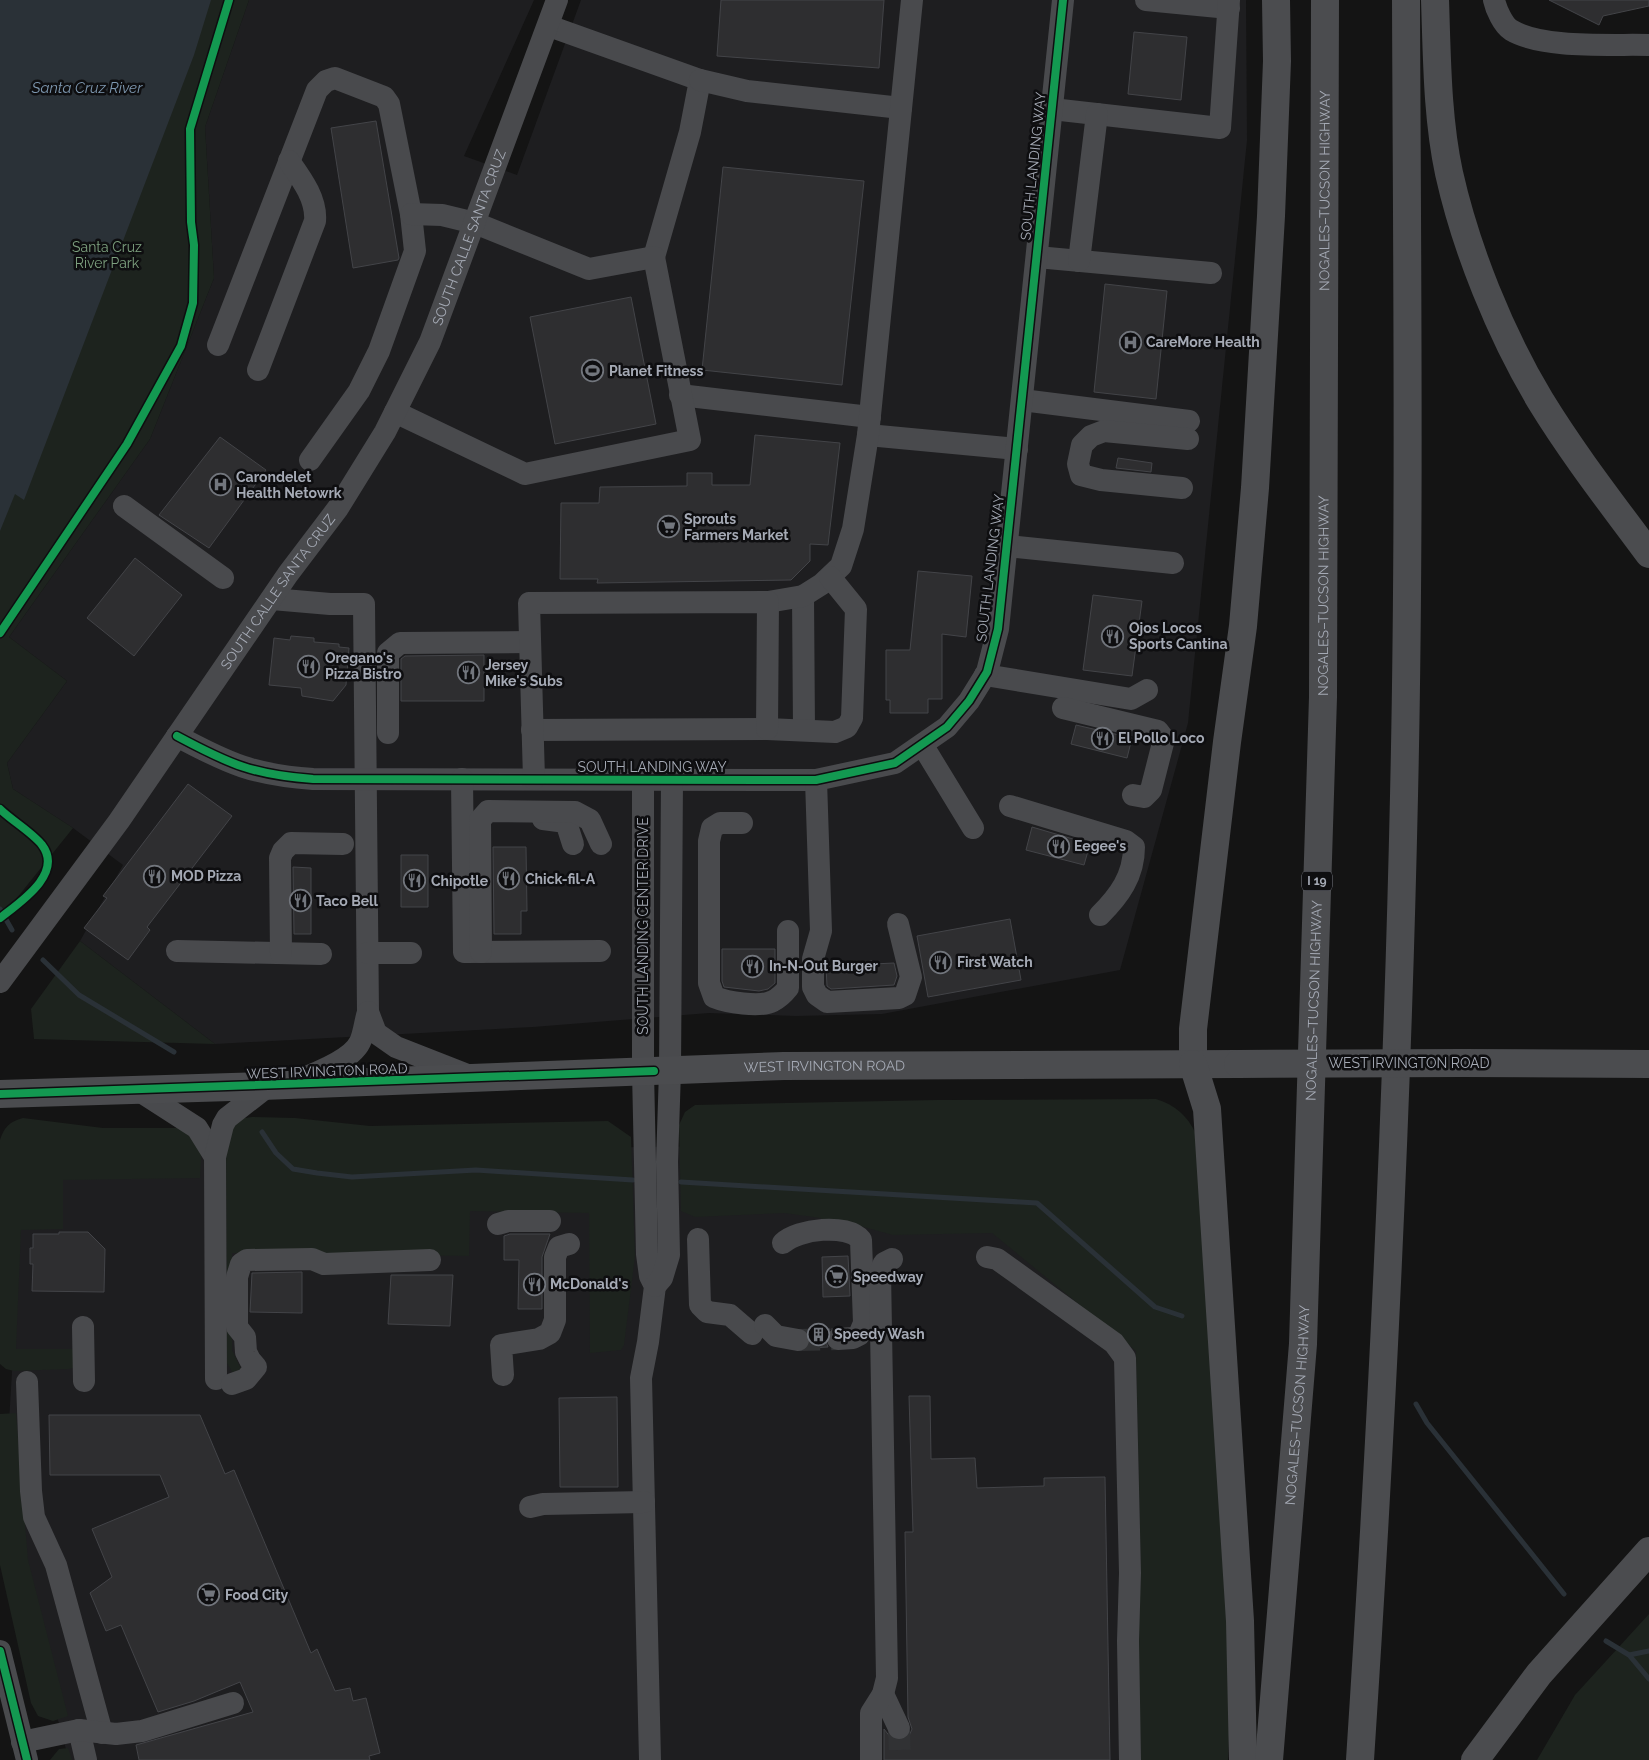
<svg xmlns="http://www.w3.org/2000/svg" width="1649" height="1760" font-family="Raleway,sans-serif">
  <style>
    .built { fill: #1e1e20 }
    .green { fill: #1d231e }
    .water { fill: #2a3137 }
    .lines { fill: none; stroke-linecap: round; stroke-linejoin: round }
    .stream { stroke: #2a3137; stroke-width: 5 }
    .building { fill: #2e2e30; stroke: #434448 }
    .minor-tunnel { stroke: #313234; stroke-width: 22; stroke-dasharray: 22 11; stroke-linecap: butt }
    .minor { stroke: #494a4d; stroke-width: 22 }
    .major { stroke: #4b4c4f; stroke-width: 28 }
    .highway { stroke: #4b4c4f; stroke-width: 28 }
    .major-bridge { stroke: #4b4c4f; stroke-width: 28 }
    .cycleway-casing { stroke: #0e0e10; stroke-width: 11 }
    .cycleway { stroke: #139951; stroke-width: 8 }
    .labels { text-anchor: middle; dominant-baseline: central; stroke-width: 5; stroke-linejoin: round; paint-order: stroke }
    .shield { fill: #0e0e10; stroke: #787b84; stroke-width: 1 }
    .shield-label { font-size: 12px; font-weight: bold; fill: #a5aab5 }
    .street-label { font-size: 14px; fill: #a5aab5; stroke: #0e0e10 }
    .park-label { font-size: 14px; fill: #7da07f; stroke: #0e0e10 }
    .poi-label { font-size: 14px; font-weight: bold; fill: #a5aab5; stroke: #0e0e10; text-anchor: start }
    .water-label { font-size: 15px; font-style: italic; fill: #7d97af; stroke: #0e0e10 }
  </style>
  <rect width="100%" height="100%" fill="#141414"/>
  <path class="built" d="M249 0H534L464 156 517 175 581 0H1246L1247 140 1188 723 1120 970 882 1014 796 1016 709 1013 533 1027 215 1044 80 941 123 865 73 828 13 789 7 763 67 681 9 637 150 439 214 278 205 127Z
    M1120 1141 1171 1760H69L39 1651 6 1472 25 1155Z"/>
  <path class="green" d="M0 0H249L205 127 214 278 150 439 9 637 67 681 7 763 13 789 73 828 0 919Z
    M80 941 215 1044 34 1039 31 1009Z
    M1156 1099C1175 1105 1187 1115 1196 1134L1232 1661 1228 1760H1141L1137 1636 1141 1577 1136 1351 992 1233 893 1235 860 1226 821 1227V1218L784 1213 695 1217 681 1211 679 1125 685 1112 695 1105 937 1100Z
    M252 1117 295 1118 370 1126 608 1121 631 1137 635 1256 624 1345 621 1350 590 1353 589 1213 470 1211 469 1256 232 1253V1350L241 1369 233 1373 227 1363 226 1135 238 1119Z
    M23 1118 103 1128H187L202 1142 200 1178 63 1180V1229L21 1230 16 1349H76L73 1368 68 1369 14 1371 6 1369 0 1364V1140C4 1127 9 1122 23 1118Z
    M16 1413 28 1560 68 1716 53 1721 38 1716 31 1703 0 1565V1414Z
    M1649 1614V1760H1537L1575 1695Z
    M68 1748 72 1760H50L59 1749Z"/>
  <path class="water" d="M0 0H211L194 55 24 500 15 494 0 531Z"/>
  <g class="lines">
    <path class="stream" d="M0 909 12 930
      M43 960 79 995 174 1052
      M262 1132 276 1153 293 1169 317 1173 352 1177 476 1170 633 1180
      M681 1182 1037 1203 1155 1307 1182 1316
      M1416 1404 1427 1423 1564 1594
      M1606 1641 1629 1655 1649 1679
      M1629 1655 1649 1651"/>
  </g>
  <path class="building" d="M721 0H884L879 68 717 56Z
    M1549 0H1649V6L1603 16 1599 25Z
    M1134 32 1187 37 1181 100 1128 94Z
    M376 121 399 258 398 260 353 268 331 128Z
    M723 167 864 181 842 385 702 370Z
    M1105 284 1167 291 1156 399 1094 392Z
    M631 297 656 424 555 444 530 317Z
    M755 435 840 443 828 545 810 544V561L791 580 597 583 598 579H560L561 503H599L600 487 687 486V473H712V485H750Z
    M220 437 266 470 209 548 159 515Z
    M1118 458 1152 463 1151 472 1116 468Z
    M135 558 182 595 134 656 87 618Z
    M918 571 972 576 966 637 942 634V699H928V713H890V700H886V650H910Z
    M1093 595 1142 601 1132 676 1083 670Z
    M291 636 314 638V642L339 644V647L349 648 346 685 333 701 302 696 301 688 269 685 274 638 290 640Z
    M484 655V701H401V659L405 656Z
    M1076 725 1132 738 1127 758 1071 744Z
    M188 784 232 816 147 927 150 930 128 960 84 928 107 898 103 896Z
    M1032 827 1090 844 1084 865 1026 850Z
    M493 847H526L527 911H521V934H494Z
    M401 855H428V907H401Z
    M293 867 311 868V934H294Z
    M1010 919 1021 980 928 997 917 936Z
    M722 949H775V983L768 989 759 991 724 987 722 981Z
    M872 961 873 964 894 963 897 976 894 985 831 989 827 986 826 966 858 964 857 962Z
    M59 1232H88L105 1249 104 1292 32 1291 33 1264H30V1248H33V1234H59Z
    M510 1234H550L542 1257V1309H518L519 1260H504V1236Z
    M848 1256 850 1296 823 1297 822 1257Z
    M302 1272V1313L250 1312 252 1273Z
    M391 1275H453L450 1326 388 1324Z
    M830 1329 825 1339 828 1347 808 1348 810 1336 806 1330Z
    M909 1396H930L931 1459 975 1458 977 1488 1044 1486V1478L1105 1477 1110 1760H884V1729L891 1738 898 1741 909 1736 912 1729 908 1717 905 1532H913Z
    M617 1397 618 1487H560L559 1398Z
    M49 1415H200L225 1474 234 1470 311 1653 317 1649 335 1691 350 1688 353 1701 366 1698 380 1753 369 1756 370 1760H139L136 1745 253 1712 240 1682 194 1701 158 1712 121 1625 106 1631 90 1593 112 1577 92 1529 169 1497 160 1475H50Z"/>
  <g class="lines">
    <path class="minor-tunnel" d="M798 1340 838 1339
      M899 1728 900 1760"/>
    <g class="minor">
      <path d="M1146 0 1229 8"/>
      <path d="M1494 0C1496 9 1503 25 1511 30 1543 49 1611 44 1649 45"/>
      <path d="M549 26 700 80 690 132 654 257"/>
      <path d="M700 80 747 91 901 108"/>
      <path d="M1052 109 1220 128 1229 0"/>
      <path d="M1037 257 1211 273"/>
      <path d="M1079 261 1097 114"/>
      <path d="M218 345 317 90 326 81 335 78 384 97 389 104 411 214 415 251 379 351 359 391 310 460"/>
      <path d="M258 370 315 221C317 199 301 178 289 161"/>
      <path d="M680 395 870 417"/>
      <path d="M1022 400 1189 421"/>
      <path d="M395 412 525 474 690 440 654 257 589 269 475 223 442 215 411 214"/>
      <path d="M868 435 1017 449"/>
      <path d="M1182 488 1101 480 1081 475 1078 464 1082 445 1091 436 1104 431 1188 439"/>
      <path d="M124 506 223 578"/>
      <path d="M1007 546 1173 563"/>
      <path d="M803 596 804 730"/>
      <path d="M272 599 330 604H364L368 1012"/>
      <path d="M768 602 803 596 822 584 841 566 853 529 868 435 912 0"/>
      <path d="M985 675 1131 699 1147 690"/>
      <path d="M1063 708 1158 731 1164 739 1151 790 1144 797 1133 795"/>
      <path d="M532 730 767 729 835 732 847 727 852 718 856 609 830 577"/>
      <path d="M388 733V653L400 643 530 642"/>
      <path d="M177 736C229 764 254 775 313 779L816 780 895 763 947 727 969 701 987 672 998 629 1063 0"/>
      <path d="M923 746 973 828"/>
      <path d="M462 779 464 952 600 951"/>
      <path d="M534 779 529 603 768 602 767 729"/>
      <path d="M643 780V1072L647 1254 650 1276 655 1286 648 1342 641 1378 650 1760"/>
      <path d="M816 780 821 931 813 959V987L817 995 827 1002 899 998 905 995 911 977 898 924"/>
      <path d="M1010 806 1126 841 1134 847C1134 876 1119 896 1100 915"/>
      <path d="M543 819 566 822 573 844"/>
      <path d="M742 823H720L712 828 709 841V983L714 997C726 1002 760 1008 773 1001 779 998 784 993 788 988V931"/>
      <path d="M177 951 321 954"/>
      <path d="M481 952 480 820 488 811 575 812 590 820 601 844"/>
      <path d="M281 953 280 858 283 851 291 843 343 844"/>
      <path d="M368 953H411"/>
      <path id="s1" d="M0 982 119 821 288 574 338 508 385 432 430 342 557 0"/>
      <path d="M293 1082C312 1075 351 1061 360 1042 364 1034 365 1021 368 1012L376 1033 396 1047 470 1076"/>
      <path d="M138 1090 197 1128 215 1157"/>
      <path d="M498 1224 508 1221H550"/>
      <path d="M698 1239 700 1305 707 1312 730 1315 752 1334"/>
      <path d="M783 1243C798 1229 847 1223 861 1240L864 1323 859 1335 853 1338 838 1339"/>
      <path d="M987 1257 997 1259 1114 1343 1125 1358 1130 1573 1128 1641 1130 1760"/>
      <path d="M655 1286 662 1278 669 1255 667 1162 670 1071 672 780"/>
      <path d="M765 1325 776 1336 798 1340"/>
      <path d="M83 1327 84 1381"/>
      <path d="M503 1375 501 1345 539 1339 550 1333 555 1320V1257L559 1247 569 1244"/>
      <path d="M216 1379 215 1157 223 1125 227 1118 268 1086"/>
      <path d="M27 1382 31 1491 34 1517 56 1565 102 1733"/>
      <path d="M232 1384 246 1379 256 1367 250 1360 246 1352 245 1337 237 1327V1277L241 1264 247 1260 312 1259 324 1264 430 1260"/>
      <path d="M530 1507 543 1504 644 1502"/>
      <path d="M0 1651 27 1760"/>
      <path d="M883 1694 899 1728"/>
      <path d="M79 1730 86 1760"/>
      <path d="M22 1742 79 1730 116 1734 142 1731 233 1703"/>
      <path d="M871 1760V1713L883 1694 887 1678 880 1272 884 1263 892 1259"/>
    </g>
    <g class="major">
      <path d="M1462 1063 1649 1064"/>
      <path d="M1193 1064V1029L1227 742 1243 626 1255 488 1271 216 1277 61 1276 0"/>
      <path id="s2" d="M0 1094 262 1086 784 1066 1238 1064"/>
    </g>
    <g class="highway">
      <path d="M1435 0C1437 57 1437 117 1449 173 1466 249 1500 333 1540 400 1573 454 1612 504 1649 554"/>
      <path d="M1193 1064 1207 1109 1240 1621 1243 1760"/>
      <path id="s3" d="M1269 1760 1303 1344 1323 697 1325 0"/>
      <path d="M1360 1760C1381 1439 1397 1118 1404 796 1410 531 1407 266 1406 0"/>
      <path d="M1475 1760 1539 1674 1649 1551"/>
    </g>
    <path class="major-bridge" d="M1238 1064 1462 1063"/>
    <defs>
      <path id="cycleway" d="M0 633 127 444 181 346 193 303 194 245 191 222 190 129 229 0
        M177 736C229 764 254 775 313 779L816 780 895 763 947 727 969 701 987 672 998 629 1063 0
        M0 809C11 820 33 833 42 845 64 874 19 903 0 918
        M0 1094 654 1071
        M0 1651 27 1760"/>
    </defs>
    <use href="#cycleway" class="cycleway-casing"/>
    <use href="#cycleway" class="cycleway"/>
  </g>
  <defs>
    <symbol id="hospital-ring" viewBox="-11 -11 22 22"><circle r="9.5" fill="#0e0e10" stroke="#72767d" stroke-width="1.5"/><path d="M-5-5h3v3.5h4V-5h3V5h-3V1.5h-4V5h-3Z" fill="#72767d"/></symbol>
    <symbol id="stadium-ring" viewBox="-11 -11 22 22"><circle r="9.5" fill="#0e0e10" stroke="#72767d" stroke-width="1.5"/><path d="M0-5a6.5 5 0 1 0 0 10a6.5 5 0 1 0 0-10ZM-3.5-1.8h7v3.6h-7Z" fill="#72767d"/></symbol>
    <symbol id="supermarket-ring" viewBox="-11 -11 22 22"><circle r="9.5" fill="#0e0e10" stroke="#72767d" stroke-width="1.5"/><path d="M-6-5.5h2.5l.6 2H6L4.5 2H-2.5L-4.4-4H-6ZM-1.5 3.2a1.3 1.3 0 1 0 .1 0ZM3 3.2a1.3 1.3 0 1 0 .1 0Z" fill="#72767d"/></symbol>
    <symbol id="restaurant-ring" viewBox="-11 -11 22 22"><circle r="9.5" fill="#0e0e10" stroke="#72767d" stroke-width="1.5"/><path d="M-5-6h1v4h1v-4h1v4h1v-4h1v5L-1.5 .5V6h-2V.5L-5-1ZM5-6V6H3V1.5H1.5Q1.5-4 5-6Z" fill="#72767d"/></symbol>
    <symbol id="building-ring" viewBox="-11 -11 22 22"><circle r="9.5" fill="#0e0e10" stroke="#72767d" stroke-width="1.5"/><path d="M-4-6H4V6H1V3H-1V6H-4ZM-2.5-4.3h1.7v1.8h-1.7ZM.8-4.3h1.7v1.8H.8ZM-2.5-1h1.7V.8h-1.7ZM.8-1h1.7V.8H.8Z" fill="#72767d"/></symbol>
  </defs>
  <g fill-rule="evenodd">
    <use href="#hospital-ring" x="1118" y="330" width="25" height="25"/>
    <use href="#stadium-ring" x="580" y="358" width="25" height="25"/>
    <use href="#hospital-ring" x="208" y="472" width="25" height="25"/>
    <use href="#supermarket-ring" x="656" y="514" width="25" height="25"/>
    <use href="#restaurant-ring" x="1100" y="624" width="25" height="25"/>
    <use href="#restaurant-ring" x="296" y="654" width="25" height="25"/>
    <use href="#restaurant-ring" x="456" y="660" width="25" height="25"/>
    <use href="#restaurant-ring" x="1090" y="726" width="25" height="25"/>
    <use href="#restaurant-ring" x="1046" y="834" width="25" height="25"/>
    <use href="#restaurant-ring" x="142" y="864" width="25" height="25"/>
    <use href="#restaurant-ring" x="496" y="866" width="25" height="25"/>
    <use href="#restaurant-ring" x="402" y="868" width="25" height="25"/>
    <use href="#restaurant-ring" x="288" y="888" width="25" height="25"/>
    <use href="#restaurant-ring" x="928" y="950" width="25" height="25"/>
    <use href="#restaurant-ring" x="740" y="954" width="25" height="25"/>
    <use href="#supermarket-ring" x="824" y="1264" width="25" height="25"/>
    <use href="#restaurant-ring" x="522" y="1272" width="25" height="25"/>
    <use href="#building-ring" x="806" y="1322" width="25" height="25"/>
    <use href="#supermarket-ring" x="196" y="1582" width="25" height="25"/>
  </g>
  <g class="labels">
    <rect class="shield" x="1302" y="871.5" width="30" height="19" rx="4"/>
    <g class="shield-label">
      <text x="1317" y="881">I 19</text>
    </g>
    <g class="street-label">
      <text transform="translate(1033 166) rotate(-84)">SOUTH LANDING WAY</text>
      <text stroke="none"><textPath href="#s3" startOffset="1571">NOGALES–TUCSON HIGHWAY</textPath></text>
      <text stroke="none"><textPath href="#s1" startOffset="884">SOUTH CALLE SANTA CRUZ</textPath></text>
      <text transform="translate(990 568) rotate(-83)">SOUTH LANDING WAY</text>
      <text stroke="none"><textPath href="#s1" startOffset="479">SOUTH CALLE SANTA CRUZ</textPath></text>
      <text stroke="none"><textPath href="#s3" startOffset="1166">NOGALES–TUCSON HIGHWAY</textPath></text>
      <text x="652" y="767">SOUTH LANDING WAY</text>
      <text transform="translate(643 926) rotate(-90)">SOUTH LANDING CENTER DRIVE</text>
      <text stroke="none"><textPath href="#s3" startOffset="761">NOGALES–TUCSON HIGHWAY</textPath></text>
      <text x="1409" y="1063">WEST IRVINGTON ROAD</text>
      <text stroke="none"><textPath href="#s2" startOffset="825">WEST IRVINGTON ROAD</textPath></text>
      <text transform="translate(327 1071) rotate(-2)">WEST IRVINGTON ROAD</text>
      <text stroke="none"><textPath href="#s3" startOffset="356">NOGALES–TUCSON HIGHWAY</textPath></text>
    </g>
    <g class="park-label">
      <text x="107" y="247">Santa Cruz<tspan x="107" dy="16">River Park</tspan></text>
    </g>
    <g class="poi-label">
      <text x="1146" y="342">CareMore Health</text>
      <text x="609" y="371">Planet Fitness</text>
      <text x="236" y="477">Carondelet<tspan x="236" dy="16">Health Netowrk</tspan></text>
      <text x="684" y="519">Sprouts<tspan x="684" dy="16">Farmers Market</tspan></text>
      <text x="1129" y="628">Ojos Locos<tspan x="1129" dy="16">Sports Cantina</tspan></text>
      <text x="325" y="658">Oregano's<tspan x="325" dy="16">Pizza Bistro</tspan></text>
      <text x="485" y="665">Jersey<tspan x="485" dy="16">Mike's Subs</tspan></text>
      <text x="1118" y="738">El Pollo Loco</text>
      <text x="1074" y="846">Eegee's</text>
      <text x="171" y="876">MOD Pizza</text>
      <text x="525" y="879">Chick-fil-A</text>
      <text x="431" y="881">Chipotle</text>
      <text x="316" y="901">Taco Bell</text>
      <text x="957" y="962">First Watch</text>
      <text x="769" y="966">In-N-Out Burger</text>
      <text x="853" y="1277">Speedway</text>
      <text x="550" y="1284">McDonald's</text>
      <text x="834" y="1334">Speedy Wash</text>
      <text x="225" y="1595">Food City</text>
    </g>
    <g class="water-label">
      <text x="87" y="88">Santa Cruz River</text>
    </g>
  </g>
</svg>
